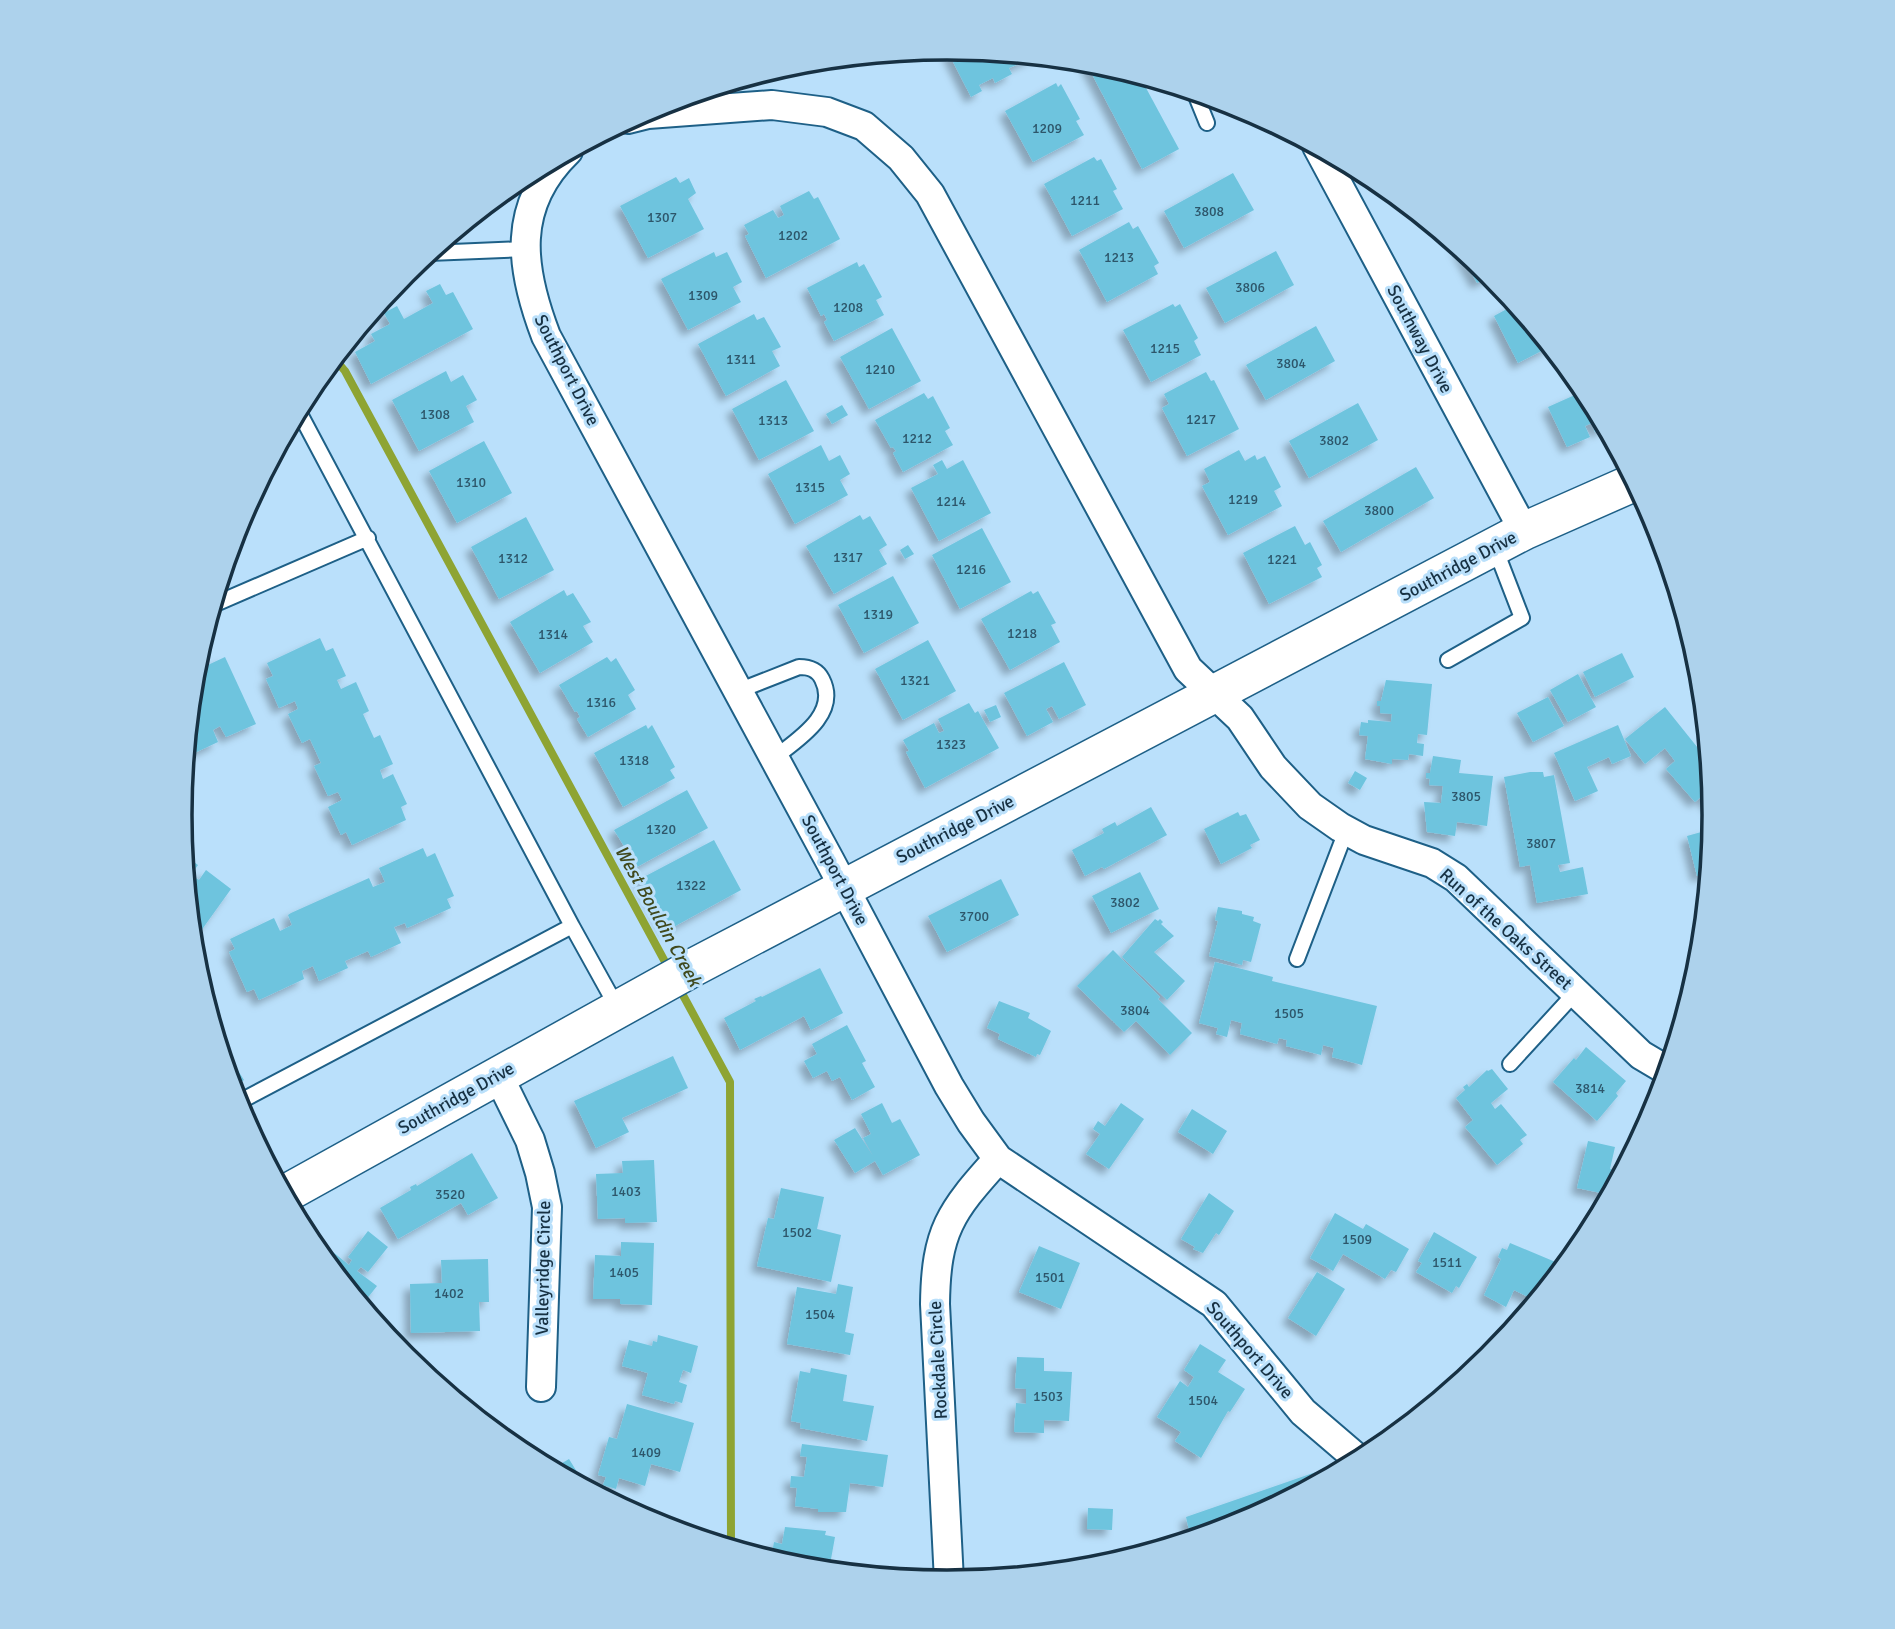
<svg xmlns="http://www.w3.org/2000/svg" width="1895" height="1629" font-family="Signika,sans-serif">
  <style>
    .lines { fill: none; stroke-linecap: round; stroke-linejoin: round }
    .stream { stroke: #8ea433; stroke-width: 8 }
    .building { fill: #6ec4de; filter: url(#shadow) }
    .service-casing { stroke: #1e6087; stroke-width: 18 }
    .minor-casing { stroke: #1e6087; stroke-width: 32 }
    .tertiary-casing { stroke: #1e6087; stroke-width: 40 }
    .service { stroke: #fff; stroke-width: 14 }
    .minor { stroke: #fff; stroke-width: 28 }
    .tertiary { stroke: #fff; stroke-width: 37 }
    .labels { text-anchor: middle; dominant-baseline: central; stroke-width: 6; stroke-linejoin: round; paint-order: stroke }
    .number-label { font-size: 14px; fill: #2d566a }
    .street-label { font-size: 18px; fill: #173143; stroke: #bae0fb }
    .water-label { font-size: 19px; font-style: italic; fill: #40491d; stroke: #bae0fb }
    .rim { fill: none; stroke: #173143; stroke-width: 3.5 }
  </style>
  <defs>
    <filter id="shadow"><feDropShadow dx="-6" dy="6" stdDeviation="3.5" flood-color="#0004"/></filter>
  </defs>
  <rect width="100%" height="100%" fill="#bae0fb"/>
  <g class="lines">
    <path class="stream" d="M334 358 345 371 670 971
      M678 986 730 1082 731 1547"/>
  </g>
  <path class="building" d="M952 48 1038 56 1009 68 1012 74 995 83 993 78 979 85 982 91 971 97 947 50Z
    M1085 61 1098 62 1139 75 1179 149 1142 169Z
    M1056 83 1058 87 1061 84 1080 119 1076 121 1084 135 1033 162 1005 111Z
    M1094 157 1097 161 1101 159 1117 189 1113 191 1123 209 1072 236 1044 184Z
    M1233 173 1254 210 1184 248 1164 211Z
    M676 177 680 183 689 178 696 193 688 199 704 229 648 258 620 206Z
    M809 191 814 199 818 197 840 239 766 278 745 236 749 234 744 225 773 210 778 218 784 215 780 206Z
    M1129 222 1133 229 1138 226 1159 263 1154 266 1158 274 1107 302 1079 250Z
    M1456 245 1490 272 1493 275 1477 283Z
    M1276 251 1294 285 1225 323 1206 288Z
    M714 252 716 257 727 252 742 282 733 287 741 302 688 330 661 279Z
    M857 262 859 267 864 264 882 297 876 300 884 315 834 341 824 322 827 320 824 314 821 316 807 288Z
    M440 284 446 295 453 292 473 329 371 384 355 352 375 341 371 334 390 324 384 313 397 306 404 319 433 303 426 291Z
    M1173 304 1175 307 1180 304 1198 338 1194 341 1201 355 1151 382 1123 330Z
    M1516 304 1551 346 1518 363 1494 316Z
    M375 309 379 314 357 333 356 332Z
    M754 314 757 320 764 317 781 347 772 351 780 366 726 396 698 344Z
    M1316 326 1335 361 1266 400 1246 365Z
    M892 328 921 381 869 409 840 357Z
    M446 371 451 382 463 375 477 400 466 406 474 422 419 451 392 400Z
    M1206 372 1211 381 1214 380 1239 429 1187 456 1162 408 1169 404 1164 394Z
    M786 380 814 431 759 460 732 409Z
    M1586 390 1606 427 1595 432 1592 423 1585 426 1590 437 1567 447 1548 407Z
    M924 393 928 399 933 396 950 428 945 431 953 445 903 472 893 453 896 451 893 447 891 448 875 420Z
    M1358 403 1378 440 1309 478 1289 441Z
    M842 405 848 415 832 424 826 414Z
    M484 441 512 493 457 523 429 471Z
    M821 445 829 461 840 455 850 474 840 480 848 495 795 524 768 474Z
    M1239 450 1245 461 1255 455 1257 460 1265 456 1281 487 1274 491 1282 506 1228 535 1202 486 1210 482 1204 469Z
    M942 460 947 469 963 460 991 513 939 541 911 488 938 474 933 465Z
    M1416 467 1434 498 1341 552 1323 521Z
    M860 515 863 520 870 516 887 545 879 550 887 564 834 594 806 546Z
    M526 517 554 570 499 599 471 547Z
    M1295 526 1305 545 1310 542 1322 565 1317 568 1322 577 1269 604 1243 553Z
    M982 528 1011 582 960 609 932 555Z
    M908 545 914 554 905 559 900 550Z
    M893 576 919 623 864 653 838 605Z
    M564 590 567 596 573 593 591 622 583 626 593 642 540 673 510 622Z
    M1031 591 1033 594 1038 591 1056 623 1051 625 1060 642 1010 670 981 619Z
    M320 638 326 651 333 648 346 676 337 680 341 689 356 682 369 711 363 714 374 738 380 735 393 764 380 770 383 779 393 774 407 804 401 807 406 820 352 845 346 832 341 835 328 807 342 800 338 792 328 796 314 766 321 763 310 739 302 743 288 714 298 709 295 701 279 708 266 679 273 676 267 663Z
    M928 640 956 691 903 720 875 669Z
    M1622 653 1634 677 1595 697 1583 672Z
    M225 657 256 724 226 737 220 726 213 730 218 742 186 757 193 685 200 682 195 671Z
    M607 657 611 662 616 658 635 690 628 695 636 709 588 737 577 719 580 717 577 711 575 712 559 685Z
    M1064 662 1086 705 1059 719 1052 706 1046 709 1053 722 1027 736 1004 693Z
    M1578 674 1596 707 1568 722 1550 690Z
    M1386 680 1432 684 1427 735 1418 734 1417 743 1424 744 1423 756 1409 754 1408 760 1392 759V764L1365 759 1368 736 1359 735 1361 722 1368 723V720L1391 722 1392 714 1380 713V706H1377V701H1381Z
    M1548 697 1564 726 1533 742 1517 713Z
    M969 703 975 713 978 711 999 748 925 788 906 752 909 751 903 740 934 723 939 733 944 731 938 719Z
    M996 705 1001 717 990 722 984 710Z
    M1665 707 1710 763 1714 811 1702 796 1695 802 1666 769 1675 761 1665 748 1645 764 1625 739Z
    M646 725 648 729 652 725 675 767 670 770 675 778 623 807 594 753Z
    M1618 725 1631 756 1612 764 1609 757 1587 767 1598 791 1575 801 1554 753Z
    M1433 756 1461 760 1459 773 1493 776 1487 826 1457 822 1455 836 1427 832 1424 802 1441 803 1443 786 1429 785 1430 779 1426 778V773H1430Z
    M1355 771 1367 778 1360 790 1348 783Z
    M1530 772H1543L1544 777 1554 775 1570 863 1558 865 1560 872 1583 867 1588 894 1537 903 1530 865 1520 867 1504 777Z
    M687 790 708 828 637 867 614 830Z
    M1151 807 1167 835 1104 869 1102 867 1085 876 1072 850 1104 833 1102 829 1115 822 1117 826Z
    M1238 812 1240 816 1246 814 1260 840 1250 845 1252 848 1221 864 1204 829Z
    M1712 829 1709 873 1697 876 1687 836Z
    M714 840 741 890 668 930 640 879Z
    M423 848 427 857 435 853 454 896 447 899 451 908 407 928 405 923 394 927 401 943 371 957 368 951 345 961 348 968 319 981 313 966 302 971 304 979 259 1000 254 989 247 992 229 952 235 949 230 939 274 918 280 931 292 925 288 915 291 913 369 878 373 887 385 882 379 868Z
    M184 855 198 865 191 875 199 880 206 870 231 889 193 942Z
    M1140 872 1159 909 1111 933 1092 896Z
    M1001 879 1019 915 947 952 928 916Z
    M1218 907 1242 911V914L1254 917 1253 921 1261 924 1251 962 1243 960 1242 965 1209 956 1218 921 1215 920Z
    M1155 919 1158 921 1160 919 1163 922 1161 924 1174 936 1154 952 1185 981 1167 1000 1122 957Z
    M1113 950 1160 997 1158 999 1192 1033 1170 1055 1136 1021 1124 1032 1077 986Z
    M1215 962 1273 977 1272 981 1377 1006 1362 1065 1332 1057 1334 1048 1323 1045 1321 1055 1286 1046 1287 1040 1279 1038 1277 1044 1240 1034 1242 1023 1231 1020 1227 1037 1216 1034 1218 1028 1199 1023Z
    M820 968 843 1013 811 1030 804 1016 740 1050 724 1018 756 1001 754 999 761 996 762 997Z
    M999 1001 1030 1013 1028 1018 1051 1031 1040 1055 1037 1054 1036 1057 998 1039 1000 1034 987 1028Z
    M847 1025 866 1061 862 1063 875 1087 852 1100 840 1077 832 1081 827 1071 813 1078 804 1061 817 1054 812 1044Z
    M1586 1047 1626 1081 1616 1093 1618 1096 1597 1121 1553 1082 1574 1058 1576 1060Z
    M673 1056 688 1088 622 1118 629 1132 596 1148 574 1101Z
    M237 1069 244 1080 232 1087 228 1074Z
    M1492 1069 1508 1089 1491 1103 1495 1109 1501 1104 1527 1135 1520 1140 1523 1144 1497 1165 1465 1127 1473 1120 1456 1098 1465 1090 1463 1087 1467 1084 1469 1087 1487 1070 1488 1071Z
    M882 1103 892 1123 900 1119 920 1155 883 1175 875 1161 855 1173 834 1140 855 1128 873 1156 863 1138 871 1134 861 1114Z
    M1121 1103 1144 1119 1109 1169 1086 1154 1100 1134 1093 1129 1098 1121 1105 1126Z
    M1192 1109 1227 1131 1213 1154 1178 1132Z
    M1588 1141 1615 1147 1610 1169 1617 1170 1618 1163 1626 1165 1604 1206 1606 1194 1577 1188Z
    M472 1153 498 1198 468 1215 461 1203 398 1239 380 1208 411 1190 410 1187 416 1184 417 1186Z
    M654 1160 657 1222 625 1223V1218L598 1219 596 1174 623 1173 622 1161Z
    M781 1188 824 1197 817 1229 841 1235 831 1282 757 1266 768 1218 774 1219Z
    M1209 1193 1234 1211 1219 1235 1216 1233 1203 1253 1193 1249 1195 1247 1181 1239Z
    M1335 1213 1363 1229 1366 1224 1409 1249 1396 1272 1391 1270 1385 1279 1343 1254 1333 1271 1310 1258Z
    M368 1231 388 1247 368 1272 361 1267 357 1271 377 1286 362 1305 322 1256 328 1248 349 1265 352 1260 348 1257Z
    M1434 1232 1477 1257 1459 1288 1456 1286 1452 1293 1416 1272 1422 1263 1418 1261Z
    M621 1242 654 1243 652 1305 620 1304V1299H593L595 1255 621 1256Z
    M1510 1243 1565 1266 1536 1301 1514 1290 1506 1307 1484 1295 1501 1259 1498 1257 1502 1248 1507 1250Z
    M1039 1246 1080 1263 1061 1309 1019 1292Z
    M488 1259 489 1302H479L480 1331 411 1333 410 1284 442 1283 441 1260Z
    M1317 1272 1345 1289 1316 1336 1288 1318Z
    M838 1284 853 1287 845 1332 854 1334 850 1355 787 1344 797 1287 836 1294Z
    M658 1335 698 1346 691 1373 683 1370 679 1382 687 1385 682 1403 675 1401 674 1404 642 1395 648 1373 622 1366 629 1340 652 1346 653 1341 657 1342Z
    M1200 1344 1226 1360 1218 1372 1245 1389 1230 1412 1228 1411 1201 1458 1175 1441 1181 1432 1157 1417 1180 1381 1188 1387 1194 1377 1184 1370Z
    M412 1353 421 1370 405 1357Z
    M1017 1357 1044 1358V1371L1072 1372 1069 1421 1044 1420V1433L1014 1432 1016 1403 1026 1404V1389L1015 1388Z
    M811 1368 847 1375 843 1401 874 1406 867 1441 800 1428 801 1423 791 1421 800 1371 810 1373Z
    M627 1404 694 1423 680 1472 651 1464 645 1486 619 1478 616 1489 603 1485 606 1477 598 1475 609 1437 617 1439Z
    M802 1444 888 1455 883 1487 850 1483 846 1512H818V1509L795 1506 797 1488 790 1487 791 1476 804 1477 807 1457 800 1456Z
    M569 1459 587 1488 552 1469Z
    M1316 1472 1320 1481 1241 1523 1191 1539 1186 1517Z
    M1088 1508 1113 1509 1112 1530 1087 1529Z
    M785 1527 826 1531 825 1535 835 1537 829 1570 797 1567 783 1562 784 1556 772 1553 774 1542 782 1544Z
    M1058 1563 1086 1567V1568L1056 1571Z"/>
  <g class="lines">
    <defs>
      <path id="service" d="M1194 91 1207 123
        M429 253 525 249
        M213 605 368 538
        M1448 660 1522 618 1495 548
        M738 691 799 667C809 667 817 669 822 679 840 714 797 740 774 758
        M572 926 618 1009
        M1297 959 1346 831
        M1510 1064 1576 992
        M237 1103 572 926 298 410"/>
      <path id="minor" d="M628 119 648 114 772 105 827 112 864 126 901 158 930 194 1188 669 1240 718 1273 767 1310 806 1340 827 1364 840 1432 863 1456 878 1641 1055 1668 1071
        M1317 146 1524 531
        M568 151C511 206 520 268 546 336L830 861 949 1086 971 1122 998 1159 1214 1304 1303 1412 1359 1460
        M498 1075 530 1140 540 1173 547 1207 541 1387
        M949 1581 935 1304C936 1231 950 1212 998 1159"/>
      <path id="tertiary" d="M285 1194 696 966 1524 531 1635 482"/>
    </defs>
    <use href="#service" class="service-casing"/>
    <use href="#minor" class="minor-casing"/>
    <use href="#tertiary" class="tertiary-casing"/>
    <use href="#service" class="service"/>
    <use href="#minor" class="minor"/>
    <use href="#tertiary" class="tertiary"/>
  </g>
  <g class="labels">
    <g class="number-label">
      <text x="1047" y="128">1209</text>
      <text x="1085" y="200">1211</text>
      <text x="1209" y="211">3808</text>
      <text x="662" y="217">1307</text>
      <text x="793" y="235">1202</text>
      <text x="1119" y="257">1213</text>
      <text x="1250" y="287">3806</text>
      <text x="703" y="295">1309</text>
      <text x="848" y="307">1208</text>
      <text x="1165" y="348">1215</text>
      <text x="741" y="359">1311</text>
      <text x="1291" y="363">3804</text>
      <text x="880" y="369">1210</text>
      <text x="435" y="414">1308</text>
      <text x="1201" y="419">1217</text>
      <text x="773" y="420">1313</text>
      <text x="917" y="438">1212</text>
      <text x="1334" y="440">3802</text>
      <text x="471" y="482">1310</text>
      <text x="810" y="487">1315</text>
      <text x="1243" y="499">1219</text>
      <text x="951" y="501">1214</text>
      <text x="1379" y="510">3800</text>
      <text x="848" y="557">1317</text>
      <text x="513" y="558">1312</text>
      <text x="1282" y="559">1221</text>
      <text x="971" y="569">1216</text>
      <text x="878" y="614">1319</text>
      <text x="1022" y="633">1218</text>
      <text x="553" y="634">1314</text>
      <text x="915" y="680">1321</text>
      <text x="601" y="702">1316</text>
      <text x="951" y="744">1323</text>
      <text x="634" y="760">1318</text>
      <text x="1466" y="796">3805</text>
      <text x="661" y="829">1320</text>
      <text x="1541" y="843">3807</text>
      <text x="691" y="885">1322</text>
      <text x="1125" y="902">3802</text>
      <text x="974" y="916">3700</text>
      <text x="1135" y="1010">3804</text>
      <text x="1289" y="1013">1505</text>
      <text x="1590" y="1088">3814</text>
      <text x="626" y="1191">1403</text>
      <text x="450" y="1194">3520</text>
      <text x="797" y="1232">1502</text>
      <text x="1357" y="1239">1509</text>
      <text x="1447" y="1262">1511</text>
      <text x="624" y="1272">1405</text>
      <text x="1050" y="1277">1501</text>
      <text x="449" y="1293">1402</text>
      <text x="820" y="1314">1504</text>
      <text x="1048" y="1396">1503</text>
      <text x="1203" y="1400">1504</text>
      <text x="646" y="1452">1409</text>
    </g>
    <g class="street-label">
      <text transform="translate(1420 339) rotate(62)">Southway Drive</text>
      <text transform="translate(567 370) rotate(63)">Southport Drive</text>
      <text transform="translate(1458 566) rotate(-28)">Southridge Drive</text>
      <text transform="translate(955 829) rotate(-27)">Southridge Drive</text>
      <text transform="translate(835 870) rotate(62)">Southport Drive</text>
      <text transform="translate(1506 929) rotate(42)">Run of the Oaks Street</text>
      <text transform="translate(456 1098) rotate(-29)">Southridge Drive</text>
      <text transform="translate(543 1268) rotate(-89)">Valleyridge Circle</text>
      <text transform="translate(1250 1350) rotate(49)">Southport Drive</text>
      <text transform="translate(938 1360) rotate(-93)">Rockdale Circle</text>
    </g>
    <g class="water-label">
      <text transform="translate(658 916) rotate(61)">West Bouldin Creek</text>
    </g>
  </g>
  <path d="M0 0H1895V1629H0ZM192 815a755 755 0 1 1 1510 0a755 755 0 1 1-1510 0Z" fill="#add2ec" fill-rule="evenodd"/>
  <path class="rim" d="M192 815a755 755 0 1 1 1510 0a755 755 0 1 1-1510 0Z"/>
</svg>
